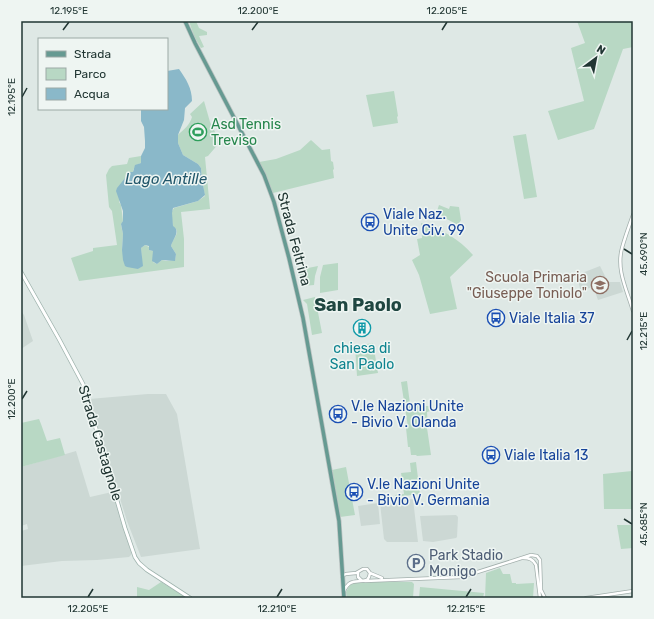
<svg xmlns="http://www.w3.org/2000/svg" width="654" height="619" font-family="Rubik,sans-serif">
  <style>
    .built { fill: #ccd8d4 }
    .green { fill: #b8d8c4 }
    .water { fill: #8ab8c9 }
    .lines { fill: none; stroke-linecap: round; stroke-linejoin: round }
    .tertiary-casing { stroke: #a2afac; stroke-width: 4 }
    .secondary-casing { stroke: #9eb3ad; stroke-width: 4.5 }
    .primary-casing { stroke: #bcc3c2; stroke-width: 5 }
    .tertiary { stroke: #fff; stroke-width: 2.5 }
    .secondary { stroke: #fff; stroke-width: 3 }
    .primary { stroke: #669a92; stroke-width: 3.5 }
    .ticks { fill: none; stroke: #213633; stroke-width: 1.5 }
    .labels { text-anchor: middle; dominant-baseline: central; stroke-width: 3; stroke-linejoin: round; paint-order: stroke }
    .leisure-label { font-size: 14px; fill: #27864d; stroke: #eef5f2; text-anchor: start }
    .transit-label { font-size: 14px; fill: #164399; stroke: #eef5f2; text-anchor: start }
    .street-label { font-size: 14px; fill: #213633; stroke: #eef5f2 }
    .education-label { font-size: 14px; fill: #785e54; stroke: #eef5f2; text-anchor: end }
    .culture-label { font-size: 14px; fill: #0d838f; stroke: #eef5f2 }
    .service-label { font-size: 14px; fill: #4e5e75; stroke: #eef5f2; text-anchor: start }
    .water-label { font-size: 15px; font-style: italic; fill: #22576b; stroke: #eef5f2 }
    .district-label { font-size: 18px; font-weight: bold; fill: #1f4641; stroke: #eef5f2 }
    .neatline { fill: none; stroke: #213633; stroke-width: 1.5 }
    .ticks-label { font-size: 10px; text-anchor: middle; fill: #213633 }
  </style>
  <rect width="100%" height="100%" fill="#dee8e5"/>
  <path class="built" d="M600 266 608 282H620L623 292 598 300 594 289 592 287 587 289 588 290 581 292 577 277 582 275V273Z
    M21 311 24 315 33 341 21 349Z
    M148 394H166L177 414 200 549 141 557 127 521 89 399Z
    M76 451 90 497 112 492 117 505 131 552V555L129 557 97 560 62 561 21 566V531L28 529 27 524 21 526V467Z
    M413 499 418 542H387L384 539 380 503Z
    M378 503 380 524 361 526 358 506Z
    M456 515 458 517 457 537 456 538 433 542 423 541 420 516Z"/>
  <path class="green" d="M189 21H196L199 28 207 32V35L199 36 204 47 201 48 194 36Z
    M577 21H633V47L623 49 594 129 558 140 548 111 584 101 571 48 585 43Z
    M394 91 398 116 397 117 398 123 373 127 366 95Z
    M204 101 210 122 220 142 208 156 205 157 210 209 181 212 184 239V267L79 281 71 258 93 251V248L117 245 112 211 109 207 106 175 109 169 112 166 127 164 129 158 141 156V163C137 164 133 168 133 172H130L119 202 121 205 123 221 121 225 123 234 122 250 138 269 142 266 141 248 145 245 149 247V250L153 251V262L157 264 162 260 166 261 175 260 176 254 171 246C173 238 182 231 173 227L171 213 174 208 198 201 205 196 202 180 201 168 198 164 183 155 178 143V135C183 130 190 125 192 117L190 114Z
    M526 134 537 197 524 199 513 136Z
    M311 140 322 150 330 149 331 161 333 162 334 169 333 170 334 178 273 193 259 162 276 159 300 150Z
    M439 205 449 209 450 206 459 207 461 220 458 225 443 217V216L436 214Z
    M421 223C442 229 459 239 473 255L450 277 457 309 430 314 419 275 412 260 420 255 417 239 422 238Z
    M338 263V290L320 293V277L323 265Z
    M318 266 315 276 314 285 303 286 298 270Z
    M315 297 322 333 312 335 307 304 303 300Z
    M373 343 378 373 357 376 355 346Z
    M407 381 410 404 424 402 425 406H430V411L427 412 428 428H427L431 455 417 456 416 455H411L410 447H408L406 428 408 427 401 382Z
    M39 419 41 424 47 441 60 438 65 455 21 467V423Z
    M416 462 420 494 396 497 395 495 404 494 401 473 411 472 410 463Z
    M346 467 355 515 340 517 332 470Z
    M632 471H633V509H604L603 474Z
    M617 525H633V548L621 549Z
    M500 568 503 574H510L512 583H516V584L534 583 533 598H485L486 573Z
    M161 582 187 598H137V587L149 590Z
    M372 582H412L414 584 413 598H347L346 592 350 585 355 583Z
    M420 587 484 593 483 598H419Z"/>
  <path class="water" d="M179 69C186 79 192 88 192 101L185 108 184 120 178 135V143L183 155 198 164 201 168 202 180 205 195 198 201 173 208 172 213 173 226C181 231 173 239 171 246L176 254 175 261 162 260 157 264 152 261 153 251 149 250V246L145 245 141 248 143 266 138 269 127 267 125 266 123 260 122 250 123 234 121 224 123 221V211L116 191 117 188 130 172H133L135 165 141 163V156L145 148V141L144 127 141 121V110L142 109H167V71Z"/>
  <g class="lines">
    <defs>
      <path id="tertiary" d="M633 215C629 226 625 237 622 248 616 270 627 290 633 311
        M523 558C529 558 533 559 536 565L540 598
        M358 572V577L362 581
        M370 573 382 578
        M342 576 346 574 356 573 363 569H367L370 573 369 577 367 580C356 583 350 578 344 591
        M365 581 462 577 531 555 537 556 540 560 541 590 545 598
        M586 598 633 591"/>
      <path id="secondary" d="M21 272 59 339 83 384 125 528 135 557 139 563 147 570 190 598"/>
      <path id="primary" d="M185 21 195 43 264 175 274 202 289 258 303 318 339 521 344 598"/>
    </defs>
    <use href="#tertiary" class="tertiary-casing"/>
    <use href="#secondary" class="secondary-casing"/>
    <use href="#primary" class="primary-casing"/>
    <use href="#tertiary" class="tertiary"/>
    <use href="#secondary" class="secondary"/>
    <use href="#primary" class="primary"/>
  </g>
  <path class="ticks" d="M63 30 69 22M252 30 258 22M442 30 447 22M22 97 27 88M624 249 632 254M627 340 632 331M22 399 27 391M624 519 632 524M88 597 93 589M277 597 282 589M466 597 471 589"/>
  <defs>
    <symbol id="stadium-ring" viewBox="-11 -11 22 22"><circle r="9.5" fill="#eef5f2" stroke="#2e9e5b" stroke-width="1.5"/><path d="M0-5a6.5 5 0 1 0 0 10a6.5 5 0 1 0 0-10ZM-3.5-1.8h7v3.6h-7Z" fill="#2e9e5b"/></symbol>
    <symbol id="bus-ring" viewBox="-11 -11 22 22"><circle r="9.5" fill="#eef5f2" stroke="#1a4fb4" stroke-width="1.5"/><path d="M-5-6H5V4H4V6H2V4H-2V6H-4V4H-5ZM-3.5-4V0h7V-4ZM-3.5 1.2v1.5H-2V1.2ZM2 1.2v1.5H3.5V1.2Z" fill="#1a4fb4"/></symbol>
    <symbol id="school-ring" viewBox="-11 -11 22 22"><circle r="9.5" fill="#eef5f2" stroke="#8d6e63" stroke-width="1.5"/><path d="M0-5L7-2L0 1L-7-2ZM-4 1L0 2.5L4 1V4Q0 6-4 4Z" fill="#8d6e63"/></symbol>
    <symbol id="building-ring" viewBox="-11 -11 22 22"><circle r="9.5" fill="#eef5f2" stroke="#0f9aa8" stroke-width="1.5"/><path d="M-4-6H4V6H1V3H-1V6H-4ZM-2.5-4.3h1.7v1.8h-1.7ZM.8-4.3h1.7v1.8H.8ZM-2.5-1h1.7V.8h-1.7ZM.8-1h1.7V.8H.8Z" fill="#0f9aa8"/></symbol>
    <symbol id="parking-ring" viewBox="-11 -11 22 22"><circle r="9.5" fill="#eef5f2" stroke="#5c6f8a" stroke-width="1.5"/><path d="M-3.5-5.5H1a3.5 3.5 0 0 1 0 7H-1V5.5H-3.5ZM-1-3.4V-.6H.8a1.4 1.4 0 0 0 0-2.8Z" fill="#5c6f8a"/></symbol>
  </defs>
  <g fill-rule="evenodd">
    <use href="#stadium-ring" x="188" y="122" width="20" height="20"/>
    <use href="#bus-ring" x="360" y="212" width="20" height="20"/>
    <use href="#school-ring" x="590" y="275" width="20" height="20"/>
    <use href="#bus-ring" x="486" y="308" width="20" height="20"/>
    <use href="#building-ring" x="352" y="318" width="20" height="20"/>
    <use href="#bus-ring" x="328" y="404" width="20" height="20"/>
    <use href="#bus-ring" x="481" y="445" width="20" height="20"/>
    <use href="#bus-ring" x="344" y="482" width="20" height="20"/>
    <use href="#parking-ring" x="406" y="553" width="20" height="20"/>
  </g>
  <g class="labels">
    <g class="leisure-label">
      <text x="211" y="124">Asd Tennis<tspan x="211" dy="16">Treviso</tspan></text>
    </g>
    <g class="transit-label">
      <text x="383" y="214">Viale Naz.<tspan x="383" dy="16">Unite Civ. 99</tspan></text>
      <text x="509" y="318">Viale Italia 37</text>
      <text x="351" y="406">V.le Nazioni Unite<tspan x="351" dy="16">- Bivio V. Olanda</tspan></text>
      <text x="504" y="455">Viale Italia 13</text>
      <text x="367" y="484">V.le Nazioni Unite<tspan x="367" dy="16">- Bivio V. Germania</tspan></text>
    </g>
    <g class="street-label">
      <text transform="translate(294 239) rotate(75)">Strada Feltrina</text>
      <text transform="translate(100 443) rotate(73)">Strada Castagnole</text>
    </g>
    <g class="education-label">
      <text x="587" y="277">Scuola Primaria<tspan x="587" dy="16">"Giuseppe Toniolo"</tspan></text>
    </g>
    <g class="culture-label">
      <text x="362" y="348">chiesa di<tspan x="362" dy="16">San Paolo</tspan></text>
    </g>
    <g class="service-label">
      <text x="429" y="555">Park Stadio<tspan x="429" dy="16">Monigo</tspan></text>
    </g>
    <g class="water-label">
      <text x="166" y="179">Lago Antille</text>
    </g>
    <g class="district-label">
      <text x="358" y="305">San Paolo</text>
    </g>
  </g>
  <rect width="654" height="619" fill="none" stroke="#eef5f2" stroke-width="44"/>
  <rect x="38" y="38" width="130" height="72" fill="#eef5f2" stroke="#9ca9a6"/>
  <rect x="46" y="51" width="20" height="6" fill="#669a92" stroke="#9ca9a6"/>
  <text x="74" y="58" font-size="12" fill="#213633">Strada</text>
  <rect x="46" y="68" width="20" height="12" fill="#b8d8c4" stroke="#9ca9a6"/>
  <text x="74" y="78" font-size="12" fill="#213633">Parco</text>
  <rect x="46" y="88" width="20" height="12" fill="#8ab8c9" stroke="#9ca9a6"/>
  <text x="74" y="98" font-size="12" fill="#213633">Acqua</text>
  <g transform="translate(596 58) rotate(32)" stroke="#eef5f2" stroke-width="3" paint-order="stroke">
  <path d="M0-3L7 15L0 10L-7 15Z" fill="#213633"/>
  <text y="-6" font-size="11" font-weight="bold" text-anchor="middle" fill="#213633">N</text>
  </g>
  <rect x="22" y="22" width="610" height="575" class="neatline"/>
  <g class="ticks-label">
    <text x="69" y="14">12.195°E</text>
    <text x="258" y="14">12.200°E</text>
    <text x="447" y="14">12.205°E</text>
    <text transform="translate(11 97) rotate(-90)" y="4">12.195°E</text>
    <text transform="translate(643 254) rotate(-90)" y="4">45.690°N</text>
    <text transform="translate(643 331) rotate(-90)" y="4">12.215°E</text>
    <text transform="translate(11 399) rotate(-90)" y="4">12.200°E</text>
    <text transform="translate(643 524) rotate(-90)" y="4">45.685°N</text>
    <text x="88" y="612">12.205°E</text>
    <text x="277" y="612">12.210°E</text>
    <text x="466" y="612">12.215°E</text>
  </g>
</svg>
